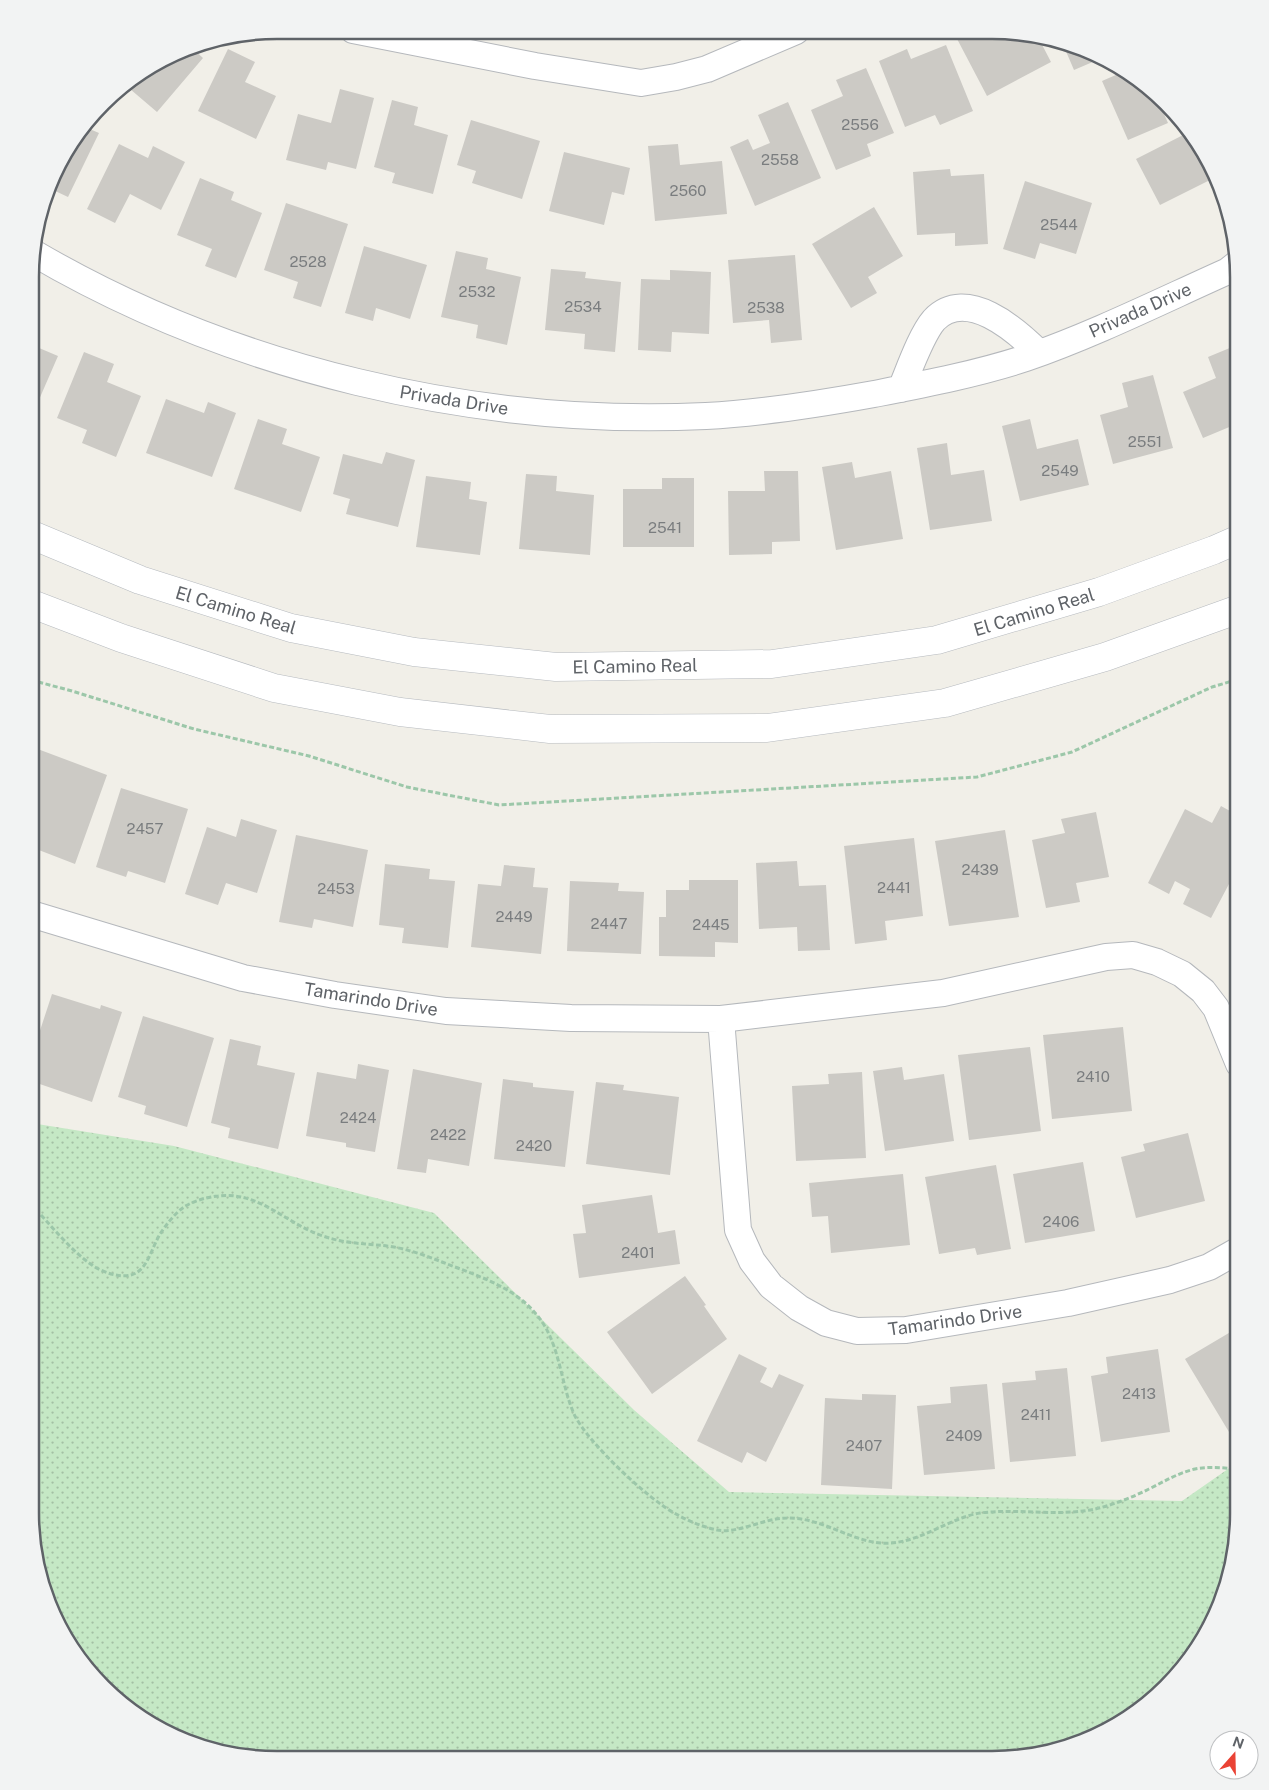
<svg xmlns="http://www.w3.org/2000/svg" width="1269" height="1790" font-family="'Public Sans',sans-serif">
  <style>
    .grass { fill: url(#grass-dots) }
    .building { fill: #cccac5 }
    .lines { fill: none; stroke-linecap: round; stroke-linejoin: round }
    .street-casing { stroke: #b5b8bc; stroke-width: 28 }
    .secondary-casing { stroke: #b6babf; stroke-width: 29 }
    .path { stroke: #9cc7a9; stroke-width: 3; stroke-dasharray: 5 2.5; stroke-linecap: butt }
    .street { stroke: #fff; stroke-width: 26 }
    .secondary { stroke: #fff; stroke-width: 28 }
    .labels { text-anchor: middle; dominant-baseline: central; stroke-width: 4; stroke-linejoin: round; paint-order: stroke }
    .number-label { font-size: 15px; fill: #7a7d7f }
    .street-label { font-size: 18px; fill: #5f6368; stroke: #fff }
    .rim { fill: none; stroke: #5f6368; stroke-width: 2.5 }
  </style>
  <defs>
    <pattern id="grass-dots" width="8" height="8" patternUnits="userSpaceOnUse" patternTransform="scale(1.25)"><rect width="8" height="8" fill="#c5e8c5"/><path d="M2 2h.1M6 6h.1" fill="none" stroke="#a3c0a4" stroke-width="1.8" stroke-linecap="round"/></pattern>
  </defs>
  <rect width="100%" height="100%" fill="#f1efe8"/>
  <path class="grass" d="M31 1123 174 1146 434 1213 634 1410 729 1492 1182 1501 1238 1462V1529L1226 1593 1197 1650 1155 1699 1101 1735 1056 1752 992 1760 245 1758 183 1741 127 1709 81 1664 55 1622 35 1561 30 1513Z"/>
  <path class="building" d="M961 32H1024L1037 35 1051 62 987 96 955 35Z
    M1062 42 1086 49 1102 58 1074 70Z
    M946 45 973 111 940 125 935 115 905 127 879 61 907 49 911 59Z
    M191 47 203 58 157 112 130 89 128 91 123 86Z
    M228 49 255 62 245 82 276 96 256 139 198 111Z
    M866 68 894 133 867 144 871 156 836 170 811 110 843 96 836 80Z
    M1125 71 1142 81 1155 94 1168 123 1128 140 1102 81Z
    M340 89 374 98 356 169 328 162 326 170 286 160 298 114 331 123Z
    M392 100 418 107 414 125 448 135 433 194 392 183 395 173 374 167Z
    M788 102 821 178 755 206 730 147 748 139 753 150 770 143 758 115Z
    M471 120 540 141 522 199 472 183 476 171 457 165Z
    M85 127 99 133 68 197 51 189 63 154Z
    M1191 131 1216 177 1160 205 1136 159Z
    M119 144 148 158 153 146 185 162 161 210 130 194 115 223 87 209Z
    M678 144 680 165 722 161 727 214 655 221 648 146Z
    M564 152 630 168 624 195 612 192 604 225 549 211Z
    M950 169 951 176 984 174 988 244 955 246V233L917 235 913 172Z
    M200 178 234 192 231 200 262 213 236 278 205 266 212 249 177 235Z
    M1025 181 1092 203 1076 254 1040 243 1035 259 1003 249Z
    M286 203 348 224 321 307 293 298 298 282 264 270Z
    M874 207 903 256 868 277 877 293 851 308 812 244Z
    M364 246 427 265 410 319 376 308 373 321 345 313Z
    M456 251 488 258 486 269 521 277 507 345 476 338 478 325 441 317Z
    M795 255 802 340 771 343 769 320 733 323 728 260Z
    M551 269 586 272 585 278 621 282 615 352 584 349 585 334 545 330Z
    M670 270 711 272 709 334 672 332 671 352 638 350 641 279 670 280Z
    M32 345 58 356 38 402 32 399Z
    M1237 345 1239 350V423L1203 438 1183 392 1216 378 1208 357Z
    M84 352 114 364 107 382 141 396 116 457 82 443 87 430 57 418Z
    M1153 375 1173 448 1113 464 1100 415 1128 407 1122 383Z
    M166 399 204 413 208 402 236 413 212 477 146 453Z
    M258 419 287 429 282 444 320 457 301 512 234 489Z
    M1030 419 1037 449 1078 439 1089 485 1020 501 1002 426Z
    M947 443 951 475 984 470 992 521 930 530 917 448Z
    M386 452 415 460 398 527 346 514 350 499 333 494 343 454 382 464Z
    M852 462 855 478 891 471 903 539 836 550 822 467Z
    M764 471H798L800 541 772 542V554L729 555 728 491H765Z
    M526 474 557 476 556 491 594 495 590 555 519 549Z
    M426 476 471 482 469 499 487 502 480 555 416 547Z
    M662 478H694V547H623V489H662Z
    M35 748 107 775 75 864 31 847V759Z
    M121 788 188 809 165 883 128 871 126 877 96 867Z
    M1221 806 1239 816V865L1211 918 1183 904 1190 889 1175 881 1169 894 1148 883 1185 809 1212 823Z
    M1096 812 1109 877 1076 883 1080 902 1046 908 1032 840 1065 833 1061 819Z
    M241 819 277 830 257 893 226 883 218 905 185 894 207 827 236 837Z
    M1005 830 1019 917 949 926 935 841Z
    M296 835 368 850 353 927 314 919 312 928 279 922Z
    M914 838 923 916 885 921 887 940 855 944 844 846Z
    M797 861 799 886 826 885 830 950 798 951 797 927 759 929 756 863Z
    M385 864 430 869 429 879 455 881 448 948 402 943 404 928 379 925Z
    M504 865 535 868 533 887 548 888 541 954 471 947 478 884 501 886Z
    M689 880H738V943L715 942V957L659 956V917H666V890H689Z
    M570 881 619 883 618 891 644 892 641 954 567 951Z
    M52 994 100 1009 101 1005 122 1012 92 1102 31 1081V1058Z
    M143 1016 214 1038 187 1127 144 1114 146 1106 118 1097Z
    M1123 1027 1132 1111 1052 1119 1043 1035Z
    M230 1039 261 1046 257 1065 295 1073 278 1149 228 1138 230 1128 211 1123Z
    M1030 1047 1041 1131 969 1140 958 1055Z
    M358 1064 389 1070 375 1152 346 1147V1143L306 1136 317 1072 356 1079Z
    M902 1067 904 1080 944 1074 954 1141 885 1151 873 1071Z
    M413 1069 482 1083 469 1166 428 1159 426 1173 397 1169Z
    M862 1072 866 1158 796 1161 792 1086 829 1084 828 1074Z
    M503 1079 533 1083V1087L574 1091 565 1167 494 1159Z
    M596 1082 624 1085 623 1090 679 1097 670 1175 586 1164Z
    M1188 1133 1205 1201 1136 1218 1121 1157 1145 1151 1143 1144Z
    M1083 1162 1095 1231 1025 1243 1013 1174Z
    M996 1165 1011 1249 977 1255 975 1248 939 1254 925 1177Z
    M903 1174 910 1245 831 1253 828 1216 812 1217 809 1183Z
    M652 1195 658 1233 675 1230 680 1264 579 1278 573 1234 586 1233 582 1205Z
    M685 1276 706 1305 704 1306 727 1339 652 1394 607 1332Z
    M1239 1327 1238 1426 1229 1432 1185 1359Z
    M1158 1349 1170 1432 1101 1442 1091 1376 1108 1373 1106 1357Z
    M739 1354 767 1368 760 1382 772 1388 779 1374 804 1385 766 1462 747 1452 742 1463 697 1441Z
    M1067 1368 1076 1456 1010 1462 1002 1383 1036 1380 1035 1371Z
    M987 1384 995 1469 924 1475 917 1406 951 1403 950 1387Z
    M862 1394 896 1395 892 1489 821 1485 825 1398 862 1400Z"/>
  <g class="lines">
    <defs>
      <path id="street" d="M353 30 535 66 641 83 676 77 707 69 796 31
        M32 252C231 369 476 427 706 416 762 413 819 404 874 394 925 384 977 374 1026 358 1095 334 1161 301 1228 271L1238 263
        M901 389C909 370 921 335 934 320 966 286 1016 330 1039 353
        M31 914 243 978 335 995 446 1011 571 1018 721 1019 943 993 1106 957 1133 955 1157 962 1182 974 1203 991 1216 1008 1239 1064
        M721 1019 738 1230 752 1261 771 1286 799 1308 826 1323 857 1331 906 1330 1068 1303 1170 1280 1209 1267 1239 1250"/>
      <path id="secondary" d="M32 535 140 580 291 628 414 652 556 667 772 664 937 640 1099 592 1214 550 1239 539
        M32 604 121 638 274 688 400 712 550 729 767 728 945 703 1105 657 1239 609"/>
    </defs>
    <use href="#street" class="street-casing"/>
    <use href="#secondary" class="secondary-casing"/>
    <path class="path" d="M31 680 72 691 194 729 309 756 407 787 499 805 977 777 1072 752 1212 687 1239 679
      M31 1204C49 1223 70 1250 92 1265 97 1269 105 1272 111 1274 146 1283 147 1257 160 1234 166 1225 175 1213 184 1207 193 1201 207 1197 218 1196 260 1191 286 1224 323 1236 349 1245 368 1243 394 1247 410 1250 427 1256 442 1262 475 1275 513 1286 536 1314 560 1341 560 1382 574 1414 587 1442 649 1500 676 1514 688 1521 703 1527 717 1530 738 1534 764 1518 787 1518 824 1517 856 1546 891 1543 922 1541 950 1518 980 1513 1018 1508 1058 1517 1095 1509 1113 1505 1133 1497 1149 1489 1165 1481 1178 1473 1195 1469 1210 1466 1224 1468 1238 1469"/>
    <use href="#street" class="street"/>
    <use href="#secondary" class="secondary"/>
  </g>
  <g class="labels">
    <g class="number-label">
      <text x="860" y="124">2556</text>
      <text x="780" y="159">2558</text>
      <text x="688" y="190">2560</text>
      <text x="1059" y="224">2544</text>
      <text x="308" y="261">2528</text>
      <text x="477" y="291">2532</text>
      <text x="583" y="306">2534</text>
      <text x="766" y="307">2538</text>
      <text x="1145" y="441">2551</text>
      <text x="1060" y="470">2549</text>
      <text x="665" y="527">2541</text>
      <text x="145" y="828">2457</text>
      <text x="980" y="869">2439</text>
      <text x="894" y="887">2441</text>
      <text x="336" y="888">2453</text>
      <text x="514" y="916">2449</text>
      <text x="609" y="923">2447</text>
      <text x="711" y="924">2445</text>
      <text x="1093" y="1076">2410</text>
      <text x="358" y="1117">2424</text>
      <text x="448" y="1134">2422</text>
      <text x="534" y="1145">2420</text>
      <text x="1061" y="1221">2406</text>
      <text x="638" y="1252">2401</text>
      <text x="1139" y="1393">2413</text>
      <text x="1036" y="1414">2411</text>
      <text x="964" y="1435">2409</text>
      <text x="864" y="1445">2407</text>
    </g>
    <g class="street-label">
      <text transform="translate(1140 310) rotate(-24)">Privada Drive</text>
      <text transform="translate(454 400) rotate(9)">Privada Drive</text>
      <text transform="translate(236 610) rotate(17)">El Camino Real</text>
      <text transform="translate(1034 612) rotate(-17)">El Camino Real</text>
      <text transform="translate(635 666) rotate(-1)">El Camino Real</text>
      <text transform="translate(371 999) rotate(9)">Tamarindo Drive</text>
      <text transform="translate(955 1320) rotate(-8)">Tamarindo Drive</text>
    </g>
  </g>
  <path d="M0 0H1269V1790H0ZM277 39H992A238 238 0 0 1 1230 277V1513A238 238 0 0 1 992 1751H277A238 238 0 0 1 39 1513V277A238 238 0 0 1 277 39Z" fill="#f2f3f3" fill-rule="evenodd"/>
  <path class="rim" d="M277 39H992A238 238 0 0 1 1230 277V1513A238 238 0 0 1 992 1751H277A238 238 0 0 1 39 1513V277A238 238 0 0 1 277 39Z"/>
  <g transform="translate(1234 1755) rotate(20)"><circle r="24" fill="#ffffff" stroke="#bfc1c3"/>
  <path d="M0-4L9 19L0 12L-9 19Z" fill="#ea4335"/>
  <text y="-8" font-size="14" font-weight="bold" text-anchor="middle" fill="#5f6368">N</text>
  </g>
</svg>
